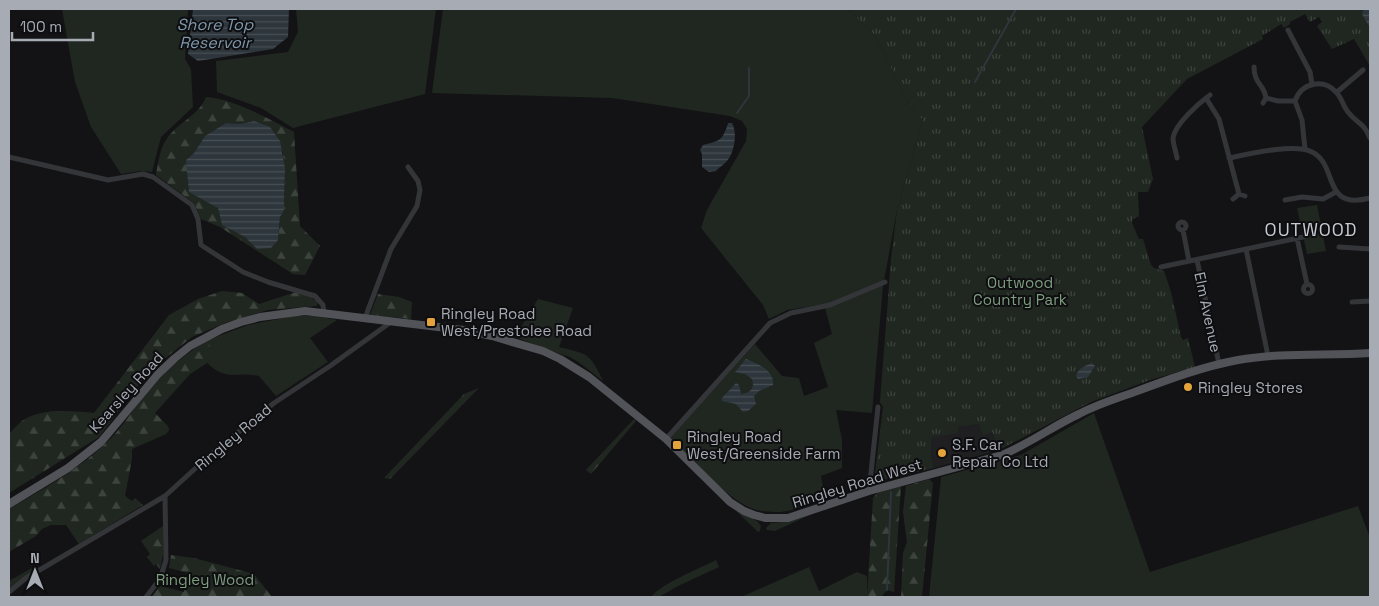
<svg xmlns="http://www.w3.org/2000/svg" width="1379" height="606" font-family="'Space Grotesk',sans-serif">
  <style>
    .built { fill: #1f1f22 }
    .grass { fill: #202720 }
    .forest { fill: url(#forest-firs); fill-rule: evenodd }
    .park { fill: url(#park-tufts) }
    .water { fill: url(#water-rules) }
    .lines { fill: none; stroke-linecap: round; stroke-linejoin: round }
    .stream { stroke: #2d363c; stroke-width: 2 }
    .street { stroke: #343539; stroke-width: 5 }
    .primary { stroke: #515358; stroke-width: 8 }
    .poi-dot { fill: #e5a43b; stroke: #0e0e10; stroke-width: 2 }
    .labels { text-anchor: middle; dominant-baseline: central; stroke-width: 4; stroke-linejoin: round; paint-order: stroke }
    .park-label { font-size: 15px; fill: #7e9e7f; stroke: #0e0e10 }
    .street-label { font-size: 15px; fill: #a6abb4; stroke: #0e0e10 }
    .poi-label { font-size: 15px; fill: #a6abb4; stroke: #0e0e10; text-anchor: start }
    .water-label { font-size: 16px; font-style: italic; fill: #7f99ad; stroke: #0e0e10 }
    .quarter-label { font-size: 18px; letter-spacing: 1px; fill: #c6cad1; stroke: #0e0e10 }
  </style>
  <defs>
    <pattern id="forest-firs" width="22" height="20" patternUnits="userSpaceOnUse" patternTransform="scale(1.25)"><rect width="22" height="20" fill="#202720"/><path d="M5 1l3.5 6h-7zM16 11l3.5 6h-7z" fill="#3d443e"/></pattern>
    <pattern id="park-tufts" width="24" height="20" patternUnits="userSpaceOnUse" patternTransform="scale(1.25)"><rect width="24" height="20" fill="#202720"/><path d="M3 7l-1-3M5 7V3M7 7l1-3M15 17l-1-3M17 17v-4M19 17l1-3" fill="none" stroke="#3d443e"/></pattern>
    <pattern id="water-rules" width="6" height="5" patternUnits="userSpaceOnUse" patternTransform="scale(1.25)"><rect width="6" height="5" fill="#2d363c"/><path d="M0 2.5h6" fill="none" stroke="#485056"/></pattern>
  </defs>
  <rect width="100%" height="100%" fill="#131315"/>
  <path class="built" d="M979 424 992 432 999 450 934 468 931 455 932 437 958 427Z"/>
  <path class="grass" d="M62 9H188L185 59 191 69 193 107 161 137 152 172 141 171 121 174 91 127 75 82Z
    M296 9H436L425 94 293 128 261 108 217 92 216 61 288 52 298 32Z
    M443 9H848L876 37 910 106 923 120 897 210 883 286 872 413 836 410 842 440V468L821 476 825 497C811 503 796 510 781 512 771 512 760 512 751 508 726 498 690 457 670 437L755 344 782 376 799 378 804 396 828 387 814 343 832 334 824 304 787 310 769 319 763 305 701 228 707 210 746 141 747 129 742 121 730 116 612 98 432 93Z
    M1317 205 1326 251 1307 254 1297 208Z
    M309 296 318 302 317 306 303 307Z
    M538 299 573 308 559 347C587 354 590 352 603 381 593 374 574 356 563 355L515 337Z
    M294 316H316L337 320 310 338 328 362 276 396 259 376C236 371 227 382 207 363L210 358 208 340 248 325Z
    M1094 413 1150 572 1358 506 1370 538V597H929L941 477 1021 455Z
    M735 510 757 521 761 526 760 531 758 532Z
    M812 514 775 531 767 530 766 528 771 523 783 522Z
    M716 560 719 567 678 586 659 597H651C662 583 699 569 716 560Z
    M809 567 819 591 857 572 867 576V597H741Z"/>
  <path class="forest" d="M206 97C234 99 269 119 294 132L300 226 320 246 305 275 293 274 220 227 201 219 194 203 156 175C158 163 160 147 168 137 178 123 200 114 206 97ZM254 121 283 152 285 183 284 210 280 216 278 240 257 249 245 237 222 225 218 208 207 200 186 160 194 153 205 136 226 123 240 124Z
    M222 291 242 293 259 304 296 292 309 296 303 307 268 310 225 323 192 337 149 371 99 437 9 493V434C14 429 20 421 27 418 45 408 74 411 94 413L169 315 198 299Z
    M378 294 399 297 412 302 411 319 370 315Z
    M208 340 212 354 210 358 207 363 190 374 155 413 168 426 169 430 166 434 132 449V459L125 496 132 501 135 498 143 505 79 544 66 525H51L42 529 36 536 9 552V509C45 488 82 468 112 437 123 426 132 411 142 398 160 375 183 355 208 340Z
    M479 388 390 479 384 478 464 394Z
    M634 419 636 421 591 474 586 470Z
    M929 479 933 483 922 597H901L903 553 907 542 903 512 906 486Z
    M901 486 894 592 887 590 881 597H867L873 498 878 492Z
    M163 526V555L160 569 156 564 154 566 147 557 150 554 141 541Z
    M171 555 194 558 254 574 272 597H151L160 586 184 592 188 573 169 568Z
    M32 568 36 569 9 589V581Z"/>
  <path class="park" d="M848 9H1370V66L1354 39 1332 49 1317 26 1322 22 1319 17 1310 22 1305 14 1290 22V24L1284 28 1281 24 1262 36 1263 39 1187 79 1142 127 1153 179 1148 192H1138L1139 216 1133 219 1132 223 1139 239H1143L1151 265 1154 268 1164 271 1171 292 1181 337 1183 340 1188 338 1195 367 1150 380 1091 402 999 450 992 432 983 435 979 424 958 427V433L932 437 931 455 934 468 874 482 883 407 880 402 891 259 897 210 923 120 910 106 876 37Z"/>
  <path class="water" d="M193 9H289L288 37 273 49 198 61 188 54Z
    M1364 9H1370V28L1362 14Z
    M254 121 270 127 280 141 285 168 284 210 280 217 278 240 271 248 257 249 245 237 222 225 218 208 189 192 186 160 194 153 205 136 226 123 240 124Z
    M728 123H732C738 134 734 155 725 163 722 166 719 167 716 171L709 172 702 167V154L700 150 703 145C720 141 723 140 728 123Z
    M746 359C757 363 775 371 773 385L759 391 754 396 756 404 748 411 743 412 736 404 722 401V398L736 383 739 385 741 394C751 393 755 388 752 379L745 374 735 372Z
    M1092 363 1095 366 1088 377 1078 379 1076 376C1078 368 1085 366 1092 363Z"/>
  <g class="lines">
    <path class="stream" d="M975 82 1016 9
      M737 113 749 96V68
      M887 590 891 492"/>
    <path class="street" d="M1288 30 1310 72 1312 84
      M1254 67C1254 84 1264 84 1266 98L1263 103
      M1337 92 1363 70
      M1206 98 1219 119 1239 194
      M1266 98 1278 101H1295
      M1305 149 1302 120 1295 101C1301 83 1323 78 1336 92 1342 98 1343 106 1348 112 1356 123 1364 122 1370 138
      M9 157 108 180 143 174 153 177 192 205 198 219 201 245 243 272 268 282 315 296 323 305 324 313
      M1177 158C1176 152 1173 144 1173 138 1175 124 1199 103 1210 95
      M1229 158C1249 154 1294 143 1312 152 1339 165 1321 211 1370 198
      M1233 199 1239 194 1245 196
      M1285 200 1302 197 1323 199 1336 192
      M1178 226a4 4 0 1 1 8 0a4 4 0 1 1-8 0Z
      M1183 230 1189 261
      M1297 238 1307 284
      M1339 247 1370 249
      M1246 249 1268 356
      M1197 260 1219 364
      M1161 267 1303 237
      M1303.5 289a4.5 4.5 0 1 1 9 0a4.5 4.5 0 1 1-9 0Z
      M1352 302 1370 301
      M365 318 391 249 417 206 420 190 418 181 408 167
      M666 439 770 323 791 313 830 305 885 282
      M869 491 878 407
      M9 592 26 578 165 496 209 456 274 403 330 366 391 322
      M146 597 160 579 166 560 165 496"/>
    <path class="primary" d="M9 504 68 468 101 442 158 374 175 358 190 346 222 329 241 322 260 317 305 311 463 330 492 336 543 351 560 359 589 377 666 439 730 502 744 511 754 515 765 518H788L869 491 1002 455C1029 444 1053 426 1079 414 1096 405 1114 399 1132 393 1167 380 1201 367 1238 360 1282 352 1326 356 1370 353"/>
  </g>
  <g class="poi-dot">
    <rect x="426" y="317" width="10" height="10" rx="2.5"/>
    <circle cx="1188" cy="387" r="5"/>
    <rect x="672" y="440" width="10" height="10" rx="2.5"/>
    <circle cx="942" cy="453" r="5"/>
  </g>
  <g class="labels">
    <g class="park-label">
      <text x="1020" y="282">Outwood<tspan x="1020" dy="17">Country Park</tspan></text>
      <text x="205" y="579">Ringley Wood</text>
    </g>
    <g class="street-label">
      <text transform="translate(1208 312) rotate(78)">Elm Avenue</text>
      <text transform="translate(126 392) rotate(-48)">Kearsley Road</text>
      <text transform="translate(233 437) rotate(-40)">Ringley Road</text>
      <text transform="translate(857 483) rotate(-17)">Ringley Road West</text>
    </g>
    <g class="poi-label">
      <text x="441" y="313">Ringley Road<tspan x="441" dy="17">West/Prestolee Road</tspan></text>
      <text x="1198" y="387">Ringley Stores</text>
      <text x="687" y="436">Ringley Road<tspan x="687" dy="17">West/Greenside Farm</tspan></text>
      <text x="952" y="444">S.F. Car<tspan x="952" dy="17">Repair Co Ltd</tspan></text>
    </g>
    <g class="water-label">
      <text x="215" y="24">Shore Top<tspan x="215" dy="18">Reservoir</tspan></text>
    </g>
    <g class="quarter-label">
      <text x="1311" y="229">OUTWOOD</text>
    </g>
  </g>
  <rect width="1379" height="606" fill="none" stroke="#a6abb4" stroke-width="20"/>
  <g transform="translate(35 571)" stroke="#0e0e10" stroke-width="4" paint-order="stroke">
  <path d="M0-4L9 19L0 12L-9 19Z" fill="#a6abb4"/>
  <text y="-8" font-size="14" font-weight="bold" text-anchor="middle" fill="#a6abb4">N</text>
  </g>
  <path d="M12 32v8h81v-8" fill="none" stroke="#a6abb4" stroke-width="2.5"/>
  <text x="20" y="32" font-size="15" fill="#a6abb4" stroke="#0e0e10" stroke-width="4" paint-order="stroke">100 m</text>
</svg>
